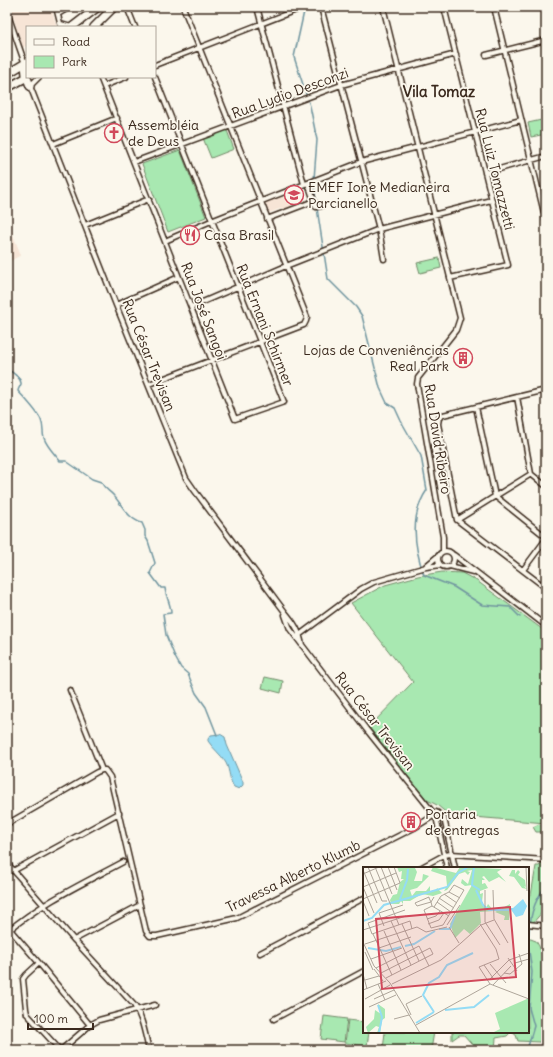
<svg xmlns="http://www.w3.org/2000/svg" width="553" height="1057" font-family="Delius,sans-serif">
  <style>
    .built { fill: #f7e5d6 }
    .green { fill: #a8e8b1; stroke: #728968 }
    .water { fill: #94dcf5; stroke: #70959f }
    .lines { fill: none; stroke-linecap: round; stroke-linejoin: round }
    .stream { stroke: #70959f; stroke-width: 1.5 }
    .street-casing { stroke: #3b2a1e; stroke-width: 7 }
    .highway-casing { stroke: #3b2a1e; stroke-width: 10 }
    .street { stroke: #fbf7ec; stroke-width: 4 }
    .highway { stroke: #fbf7ec; stroke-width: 7 }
    .labels { text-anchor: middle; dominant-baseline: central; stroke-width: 3.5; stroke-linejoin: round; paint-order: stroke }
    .street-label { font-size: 14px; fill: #3b2a1e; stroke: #fbf7ec }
    .poi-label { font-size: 14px; fill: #3b2a1e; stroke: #fbf7ec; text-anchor: start }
    .neighbourhood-label { font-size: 15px; font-weight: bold; fill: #3b2a1e; stroke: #fbf7ec }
    .inset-river { fill: none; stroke: #94dcf5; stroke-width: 2 }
    .inset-road { fill: none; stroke: #aea59a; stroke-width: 1 }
    .view { fill: #d1495b; fill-opacity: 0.15; stroke: #d1495b; stroke-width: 2 }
    .inset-edge { fill: none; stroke: #3b2a1e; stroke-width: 2 }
  </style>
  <rect width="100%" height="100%" fill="#fbf7ec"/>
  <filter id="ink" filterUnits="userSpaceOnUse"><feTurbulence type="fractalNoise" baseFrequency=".025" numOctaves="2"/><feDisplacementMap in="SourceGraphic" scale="8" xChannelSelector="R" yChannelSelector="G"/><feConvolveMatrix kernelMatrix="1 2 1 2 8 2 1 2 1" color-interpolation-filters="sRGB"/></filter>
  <g filter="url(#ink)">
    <path class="built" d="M10 7H51L57 27H27V45L23 48Z
      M302 188 306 203 284 211 282 208 269 213 264 203Z
      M7 220 21 255 7 263Z"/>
    <path class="green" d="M546 119V134L531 137 528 123Z
      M226 128 234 149 211 158 203 138Z
      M180 150 206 217 168 232 142 164Z
      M439 258 441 268 420 273 417 263Z
      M442 572 462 573 477 581 546 632V823L449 815 437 805 427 800 369 727 413 682 351 603 385 585 418 576Z
      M265 677 283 681 281 693 262 688Z
      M539 824 546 827V905L545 909 531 925 528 923V899L531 895 536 866H539L543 862 541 852 543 832H536L533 827Z
      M528 938 536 941 539 946 546 965V1045L539 1042 518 1041 516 1035 511 1032 507 1036 496 1038 495 1050H477L464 1035H459L452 1040V1032H528Z
      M324 1016 347 1019 344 1042 321 1039Z
      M348 1020 364 1022V1032H369L367 1046 345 1043Z
      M385 1032H434L431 1050H383Z"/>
    <path class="water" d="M220 734 225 737 227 745 243 782V785L239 789 234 787C229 780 230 771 226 763 221 754 213 749 208 741V739L211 735Z"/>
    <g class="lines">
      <path class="stream" d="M305 7 294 57 310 106 317 140 314 179
        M314 182 316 202
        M317 208 328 279 356 307 362 316 380 388 387 403 395 408 401 421 421 456 427 490C409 516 414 547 424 575L454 587 482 605 510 607 520 617
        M7 369C12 372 22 378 21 384 20 387 18 389 18 391 25 399 37 411 41 420 44 427 42 432 44 438 47 447 55 454 60 461H66L92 479 101 482C105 490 109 490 114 496 123 506 128 519 142 523L145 530V536L148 541 155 563 150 573 161 588H165C166 598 171 604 171 613L163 614 166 635 175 657 181 668 188 674 196 693 206 707 217 735
        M528 940C530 919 532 903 546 886
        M527 1050 534 1026 529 1008 532 972 528 944"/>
      <defs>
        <path id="street" d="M56 7 61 27
          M127 7 135 27
          M257 7 304 184
          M321 7 379 229 384 259
          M383 7 460 318 456 330 418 378 417 384 443 537V551
          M444 7 508 265 450 278
          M494 7 546 221
          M544 7 546 14
          M7 12 25 64
          M58 14 70 7
          M61 24 71 27
          M486 55 546 40
          M155 65 304 7
          M39 77 30 86 116 305 186 478 195 491 285 612C295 624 299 630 302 645
          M100 77 235 419 284 402 155 77
          M104 86 126 77
          M53 144 117 118
          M134 162 341 85 456 54
          M485 173 546 156
          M308 183 316 207 321 206
          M267 219 314 201
          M85 225 149 199
          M165 241 211 221 361 162 521 120
          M116 305 179 277
          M191 307 286 266 379 229 491 200
          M149 384 304 325 306 321 307 317 183 7
          M546 390 443 415 439 418 438 424 457 520 546 588
          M517 397 531 474 546 486
          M476 407 495 496 546 537
          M457 520 531 474
          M438 559a8 8 0 1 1 16 0a8 8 0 1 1-16 0Z
          M454 555 546 626
          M426 566 438 556
          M450 566 473 572
          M523 570 546 539
          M285 615 290 629 296 637 366 729 435 815 437 821 447 868
          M298 636 361 589 374 582 426 567 441 565
          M70 690 102 770
          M436 812 444 818 455 868
          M7 824 97 772 102 770H105L110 777 146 931 150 936H157L237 918 414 828 438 813
          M7 863 74 940 134 1005C143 1018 145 1035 149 1050
          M420 868 444 855 451 854 546 860
          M13 871 119 813
          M528 924 546 926
          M7 926 39 963 90 1025
          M7 932C41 903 84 883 123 862
          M74 940 140 905
          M260 953 364 898
          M39 963 26 975 23 979 26 1009 27 1014 60 1050
          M274 1019 364 971
          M61 1050 90 1025 99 1020 155 1005"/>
        <path id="highway" d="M72 27 98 7
          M94 27 114 7
          M25 64 26 75 30 86
          M7 74 27 62
          M7 88 27 77"/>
      </defs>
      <use href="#street" class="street-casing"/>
      <use href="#highway" class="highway-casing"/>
      <use href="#street" class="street"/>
      <use href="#highway" class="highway"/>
    </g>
  </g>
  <defs>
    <symbol id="church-ring" viewBox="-11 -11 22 22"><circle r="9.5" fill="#fbf7ec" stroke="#d1495b" stroke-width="1.5"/><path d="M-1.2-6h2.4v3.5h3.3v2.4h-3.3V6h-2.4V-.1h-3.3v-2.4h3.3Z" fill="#d1495b"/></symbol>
    <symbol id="school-ring" viewBox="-11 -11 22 22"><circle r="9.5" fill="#fbf7ec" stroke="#d1495b" stroke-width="1.5"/><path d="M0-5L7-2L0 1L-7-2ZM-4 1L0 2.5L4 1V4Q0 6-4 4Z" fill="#d1495b"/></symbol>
    <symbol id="restaurant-ring" viewBox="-11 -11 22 22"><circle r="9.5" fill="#fbf7ec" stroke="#d1495b" stroke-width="1.5"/><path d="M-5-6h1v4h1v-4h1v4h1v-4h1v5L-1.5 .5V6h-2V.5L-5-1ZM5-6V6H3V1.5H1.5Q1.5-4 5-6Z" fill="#d1495b"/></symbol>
    <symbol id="building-ring" viewBox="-11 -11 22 22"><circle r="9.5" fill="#fbf7ec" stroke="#d1495b" stroke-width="1.5"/><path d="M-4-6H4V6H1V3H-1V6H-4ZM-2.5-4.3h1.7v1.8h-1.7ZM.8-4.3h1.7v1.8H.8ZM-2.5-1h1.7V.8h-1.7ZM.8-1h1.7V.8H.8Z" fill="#d1495b"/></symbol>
  </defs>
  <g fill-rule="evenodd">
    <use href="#church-ring" x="103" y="122" width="22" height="22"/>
    <use href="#school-ring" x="283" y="184" width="22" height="22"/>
    <use href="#restaurant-ring" x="179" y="224" width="22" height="22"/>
    <use href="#building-ring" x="452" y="347" width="22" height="22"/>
    <use href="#building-ring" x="400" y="811" width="22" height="22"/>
  </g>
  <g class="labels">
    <g class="street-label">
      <text transform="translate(290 93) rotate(-20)">Rua Lydio Desconzi</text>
      <text transform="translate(495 169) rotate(76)">Rua Luiz Tomazzetti</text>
      <text transform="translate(204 311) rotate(69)">Rua José Sangoi</text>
      <text transform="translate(265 325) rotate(68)">Rua Ernani Schirmer</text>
      <text transform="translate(149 355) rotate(68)">Rua César Trevisan</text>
      <text transform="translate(438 439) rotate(81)">Rua David Ribeiro</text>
      <text transform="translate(375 721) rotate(52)">Rua César Trevisan</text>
      <text transform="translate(293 876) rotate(-26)">Travessa Alberto Klumb</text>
    </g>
    <g class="poi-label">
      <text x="128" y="125">Assembléia<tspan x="128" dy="16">de Deus</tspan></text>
      <text x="308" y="187">EMEF Ione Medianeira<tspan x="308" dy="16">Parcianello</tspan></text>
      <text x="204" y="235">Casa Brasil</text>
      <text x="449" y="350" text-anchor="end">Lojas de Conveniências<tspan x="449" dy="16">Real Park</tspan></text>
      <text x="425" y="814">Portaria<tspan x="425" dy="16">de entregas</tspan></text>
    </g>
    <g class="neighbourhood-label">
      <text x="439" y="91">Vila Tomaz</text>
    </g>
  </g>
  <g transform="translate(363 867)">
    <rect width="166" height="166" fill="#fbf7ec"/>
    <path d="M34 0 52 1 54 5 51 14H59L60 7 66 9 54 21 47 23 49 29 53 24H63L67 19V24H73L74 21 79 26 70 29 59 27 47 34H40V37L38 34 36 37H28L27 33 30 28 34 27 37 15 41 12H38L39 4 36 5ZM70 0 93 6 97 0 139 2 134 5 143 15 136 10 126 15 121 9 119 10 122 13H119V17L122 16 125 21 117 24V27L120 26 119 35 123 41 125 37 131 44 117 45 118 56 107 67 101 62 92 71 87 57 109 18 102 19 98 16 99 12 105 17 109 3 104 4 107 5 105 8 102 5 96 7 84 23 81 24 84 19 83 9 68 4ZM149 3H152V7L155 3 157 5 155 8 162 13 163 20 161 19 164 22 159 21 151 10 146 9ZM147 37 146 53H141L142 49 132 45ZM164 132H166V166H129L137 162 132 146ZM15 137 22 142V151L19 153 17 166H14L16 160 13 159 5 166 3 160 11 152 12 143 18 147Z" fill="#a8e8b1"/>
    <path d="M160 32 164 39 160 48 153 50 147 41H150Z" fill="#94dcf5"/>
    <path class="inset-river" d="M111 0 109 18 117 23M113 23 120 38 126 43H146M37 32 44 13 45 2M0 54 9 51 21 38 84 20 95 6 105 0M76 62H87L92 49M42 79 51 77 72 64M5 81 23 84 38 80M15 138 19 150 16 166M82 143 111 140 126 128M71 145 60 128 66 116 76 110 84 98 110 86M53 156 71 145"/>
    <path class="inset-road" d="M5 0 19 34H24M12 0 36 58M18 0 29 27M25 0 34 23M163 0 164 24M0 3 14 36M0 7 16 0M0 20 33 6M0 20 11 46M122 23V55L137 78M130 23 131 52 145 76M86 25 97 31M81 27 94 36M71 30 68 35 54 39 52 36 66 30V31L68 35 69 39 86 49M76 31 91 41M0 32 37 16 31 0M0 34 6 49M74 35 88 45M69 39 61 43 68 61 80 58 101 23 91 18 86 25 78 29 71 40M42 43 5 56 9 67 47 54 49 62M64 52 73 49 77 44M28 54 48 98M39 57 56 94M65 57 76 53 81 46M117 57 133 82 136 92 116 100 127 117M84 58 97 38M21 59 16 46 40 38M86 60 96 76M0 63 43 49M21 64 38 103M10 67 29 108M0 75 11 99 27 116 57 166M98 76 118 58 131 53M2 77 54 60 63 65 84 60M16 81 48 70M2 85 10 103M145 91 154 104M8 92 39 81M152 96 166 92M127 97 143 116M121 98 130 111M13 101 56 79 66 99M11 102 20 114M18 106 67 81 70 87 23 111M141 106 147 107 159 97 156 87M0 107 4 122M127 112 146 93 166 86M2 113 16 109M15 117 22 133M29 117 78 93 98 76M130 118 148 99M0 123 23 114M2 132 27 118M11 132 31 123M6 140 33 128M48 148 43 137 59 129M31 152 46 148M53 158 127 117 166 132"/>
    <path class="view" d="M147 40 153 110 19 122 13 52Z"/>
    <rect width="166" height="166" class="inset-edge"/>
  </g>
  <rect width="553" height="1057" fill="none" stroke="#fbf7ec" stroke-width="24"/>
  <rect x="12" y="12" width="529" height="1033" fill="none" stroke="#3b2a1e" stroke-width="1.5" filter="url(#ink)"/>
  <rect x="26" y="26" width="130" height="52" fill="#fbf7ec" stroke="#aea59a"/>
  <rect x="34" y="39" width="20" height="6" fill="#fbf7ec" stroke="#aea59a"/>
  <text x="62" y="46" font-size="12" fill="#3b2a1e">Road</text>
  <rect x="34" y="56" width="20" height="12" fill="#a8e8b1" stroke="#aea59a"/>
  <text x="62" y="66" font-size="12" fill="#3b2a1e">Park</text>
  <path d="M28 1023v6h65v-6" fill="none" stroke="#3b2a1e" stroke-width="2"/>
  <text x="34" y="1023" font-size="12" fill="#3b2a1e" stroke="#fbf7ec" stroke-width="3" paint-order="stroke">100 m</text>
</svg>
